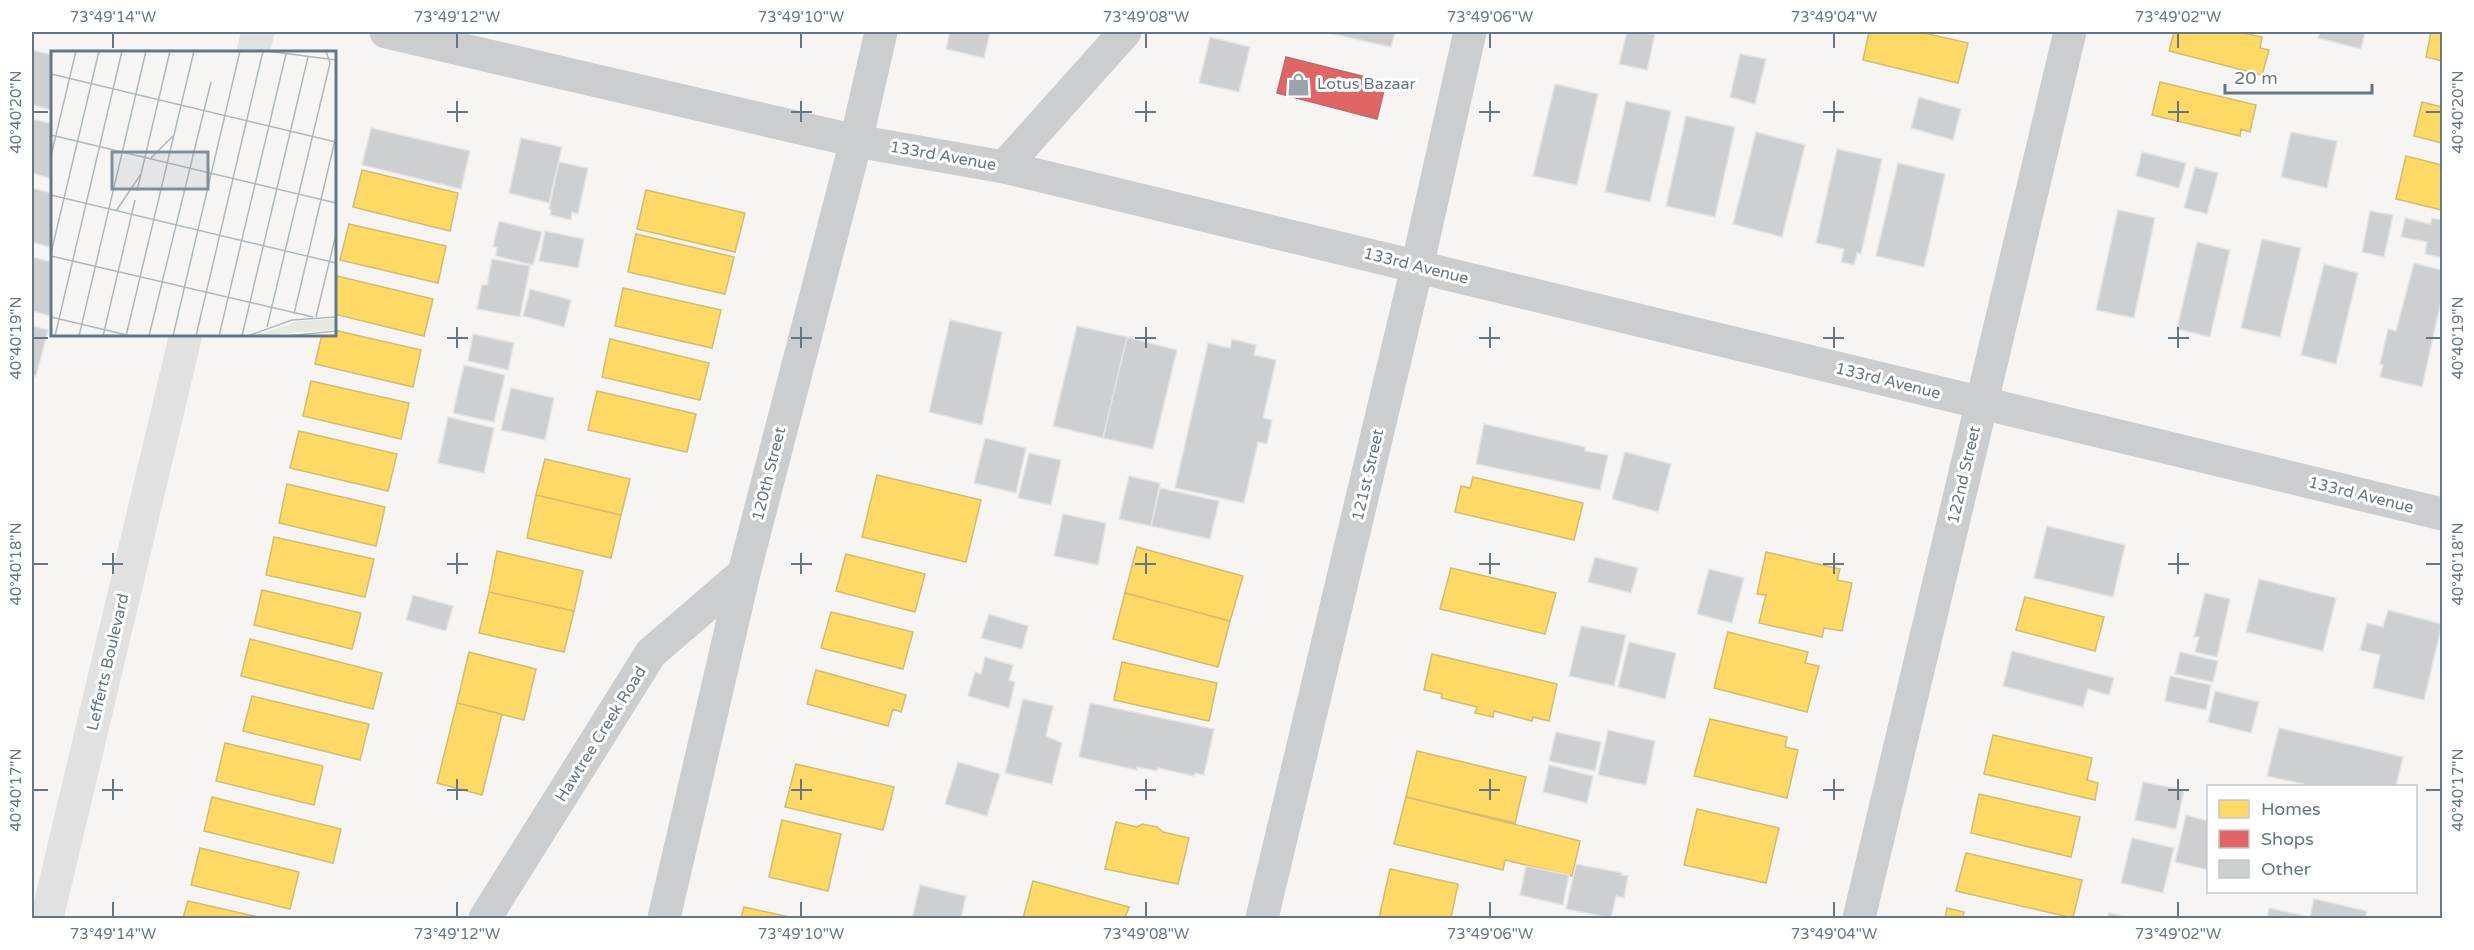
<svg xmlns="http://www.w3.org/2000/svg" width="2474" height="950" font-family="'Varela Round',sans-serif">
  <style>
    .homes { fill: #ffd966; stroke: #d1bc6f; stroke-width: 1.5 }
    .shops { fill: #e06666; stroke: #bb6b6f; stroke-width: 1.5 }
    .building { fill: #cecfd0; stroke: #e5e4e4; stroke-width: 1.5 }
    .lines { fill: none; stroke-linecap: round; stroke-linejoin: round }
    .street { stroke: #cccdce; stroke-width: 33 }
    .secondary { stroke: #e0e1e0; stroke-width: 33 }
    .ticks { fill: none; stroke: #667784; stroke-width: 2 }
    .labels { text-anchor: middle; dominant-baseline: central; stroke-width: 6; stroke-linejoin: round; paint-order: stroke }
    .poi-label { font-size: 16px; fill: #667784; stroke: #fff; text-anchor: start }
    .street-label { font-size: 16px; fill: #667784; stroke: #fff }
    .inset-road { fill: none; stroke: #afb8bd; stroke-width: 1.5 }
    .view { fill: #828f99; fill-opacity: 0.15; stroke: #828f99; stroke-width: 3 }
    .inset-edge { fill: none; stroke: #667784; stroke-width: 3 }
    .neatline { fill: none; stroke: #667784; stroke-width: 2 }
    .ticks-label { font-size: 15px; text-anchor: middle; fill: #667784 }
  </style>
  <rect width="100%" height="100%" fill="#f6f5f4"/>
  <path class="homes" d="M1869 32H1920L1968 43 1958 83 1863 60Z
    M2174 32H2239L2262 37 2260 48 2269 50 2262 75 2169 51Z
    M2431 32H2442V61L2426 57Z
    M2160 82 2256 105 2250 132 2241 129 2240 136 2152 115Z
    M2422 102 2442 107V143L2414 136Z
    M2406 156 2442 165V210L2396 199Z
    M362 170 458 193 450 231 353 207Z
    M646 190 745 213 735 252 637 229Z
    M349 224 446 246 438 283 340 260Z
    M636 234 734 257 725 294 628 272Z
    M337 276 433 299 424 336 334 314V287Z
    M623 288 721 310 712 348 615 326Z
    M334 330 421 350 413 387 315 364 322 334H334Z
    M610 339 709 363 700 400 602 377Z
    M311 381 409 403 401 439 303 416Z
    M597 391 696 414 687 452 588 430Z
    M299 431 397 454 388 491 290 468Z
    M545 459 630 479 621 515 536 495Z
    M877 475 981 500 966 562 862 537Z
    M1473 477 1583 503 1574 540 1455 512 1461 486 1470 488Z
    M287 484 385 507 376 546 279 523Z
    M536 495 621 515 611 558 527 538Z
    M274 537 374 559 365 597 266 575Z
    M1137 547 1243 576 1230 621 1125 593Z
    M497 551 583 571 574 611 489 592Z
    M1766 552 1840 569 1837 580 1852 583 1842 631 1824 628 1822 637 1759 623 1766 595 1757 594Z
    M846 554 925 574 915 612 836 591Z
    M1451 568 1556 593 1545 634 1440 609Z
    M262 590 361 613 352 649 254 625Z
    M489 592 574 611 564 652 479 633Z
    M1125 593 1230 621 1218 667 1113 639Z
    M2025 597 2104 617 2095 651 2016 630Z
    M831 612 913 632 903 669 821 648Z
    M1728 632 1808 652 1805 663 1819 666 1807 712 1714 688Z
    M250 639 382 673 373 709 241 676Z
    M469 652 536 669 524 720 457 703Z
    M1432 654 1557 684 1549 721 1533 717 1532 721 1494 711 1493 717 1475 713 1477 707 1441 698 1442 694 1424 690Z
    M1122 662 1217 683 1209 721 1114 700Z
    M816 670 906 695 901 712 893 709 888 726 807 704Z
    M252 696 369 724 360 760 243 731Z
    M457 703 502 714 482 795 437 783Z
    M1710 719 1787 737 1785 747 1798 750 1787 798 1694 776Z
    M1993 735 2092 758 2087 780 2098 783 2095 800 1984 774Z
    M225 743 323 766 314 805 216 781Z
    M1417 751 1526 777 1515 823 1406 797Z
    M796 764 894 787 883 830 785 807Z
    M1979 794 2080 817 2071 857 1971 833Z
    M212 797 341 829 333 863 204 831Z
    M1406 797 1580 841 1572 876 1505 860 1503 870 1394 844Z
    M1697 809 1779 828 1766 883 1684 865Z
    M782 820 841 834 828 891 769 877Z
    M1116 822 1137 827 1142 824 1157 827 1163 832 1189 838 1178 884 1105 869Z
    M200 848 299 872 290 909 191 885Z
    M1966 853 2082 880 2073 918 1956 891Z
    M1390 869 1458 884 1451 918H1379Z
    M1033 881 1129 907 1125 918H1023Z
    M188 901 263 918H183Z
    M744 907 794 918H741Z
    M1947 908 1964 912 1963 917 1970 918H1945Z"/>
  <path class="shops" d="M1286 57 1386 82 1377 119 1277 93Z"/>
  <path class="building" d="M950 32H990L984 58 946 49Z
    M1324 32H1395L1391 47Z
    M1627 32 1655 34 1647 70 1619 64Z
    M2320 32H2365L2361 49 2318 38Z
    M1210 37 1250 47 1239 92 1199 83Z
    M32 50 52 55V110L32 105Z
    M1740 54 1766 59 1755 104 1730 97Z
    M1555 84 1598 94 1577 185 1533 176Z
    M1919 97 1961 109 1953 140 1911 128Z
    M1626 101 1671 111 1650 202 1605 192Z
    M1686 116 1735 127 1715 217 1666 206Z
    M32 119 52 124V179L32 173Z
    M371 128 470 151 461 189 362 165Z
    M1756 132 1805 145 1782 237 1733 224Z
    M2291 132 2337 141 2327 188 2281 177Z
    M521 138 562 147 549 203 509 193Z
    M1837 149 1882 159 1861 254 1857 253 1854 265 1841 262 1844 249 1816 243Z
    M2142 152 2186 163 2179 188 2136 176Z
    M559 162 588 168 578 214 572 212 571 220 550 215 551 210 549 209Z
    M1898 163 1945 174 1924 267 1876 256Z
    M2195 167 2218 173 2207 214 2184 208Z
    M32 188 52 193V248L32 242Z
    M2118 210 2155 218 2134 318 2096 310Z
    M2370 211 2393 215 2384 257 2362 252Z
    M2405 218 2430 224 2432 218 2442 220V258L2425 254 2427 242 2401 237Z
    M499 221 542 232 533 265 496 256 497 248 493 246Z
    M545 231 584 239 578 268 539 261Z
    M2262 239 2301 248 2280 337 2241 328Z
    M2197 242 2230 250 2210 337 2177 329Z
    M32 257 52 262V306L50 316 32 311Z
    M492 259 530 266 520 317 477 309 482 285H487Z
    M2414 263 2442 270V297L2422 387 2380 377 2383 365 2380 364 2388 329 2396 331Z
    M2324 264 2358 273 2336 364 2301 355Z
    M530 289 571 300 564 327 523 316Z
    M950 320 1002 332 982 425 929 412Z
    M32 326 48 330 36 376 32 375Z
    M1077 326 1127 337 1103 438 1053 426Z
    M473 334 514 343 508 370 468 361Z
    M1127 337 1177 350 1153 449 1103 438Z
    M1232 339 1256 345 1254 355 1276 360 1263 418 1272 420 1267 444 1258 442 1244 503 1175 488 1208 343 1230 348Z
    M464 365 505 375 494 422 453 413Z
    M511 388 554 398 545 440 501 430Z
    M448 417 494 428 484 473 438 463Z
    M1484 424 1585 447V451L1608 455 1600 490 1476 464Z
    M985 438 1026 448 1016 493 974 483Z
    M1625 452 1671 464 1658 512 1612 499Z
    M1029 453 1061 460 1051 505 1018 498Z
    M1129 476 1160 483 1151 526 1119 519Z
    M1160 488 1219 501 1210 539 1151 526Z
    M1063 514 1106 523 1098 565 1054 556Z
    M2047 526 2125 545 2113 597 2034 578Z
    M1595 557 1638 568 1631 593 1588 582Z
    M1709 569 1744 578 1732 623 1697 614Z
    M2259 579 2336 598 2323 651 2246 632Z
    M2205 593 2230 599 2217 657 2195 652 2199 637H2194Z
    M413 595 453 606 446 631 406 620Z
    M2388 610 2442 624 2424 700 2373 688 2380 655 2360 650 2367 623 2383 627Z
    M989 614 1028 626 1022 649 981 638Z
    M1581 626 1626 635 1614 686 1569 676Z
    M1629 642 1676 653 1665 699 1618 687Z
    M2012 651 2114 678 2109 695 2088 689 2083 707 2003 686Z
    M2180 652 2218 661 2213 682 2175 674Z
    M985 657 1013 665 1009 680 1015 682 1009 708 968 696 975 672 981 674Z
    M2170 676 2211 685 2206 710 2165 701Z
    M2215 691 2259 702 2251 733 2208 722Z
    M1023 699 1053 706 1046 736 1062 743 1052 784 1005 773Z
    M1090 703 1214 729 1204 775 1195 773 1194 776 1158 768 1157 771 1137 767V770L1079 757Z
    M2279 728 2403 757 2396 786H2312L2267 776Z
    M1608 730 1655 741 1646 785 1598 775Z
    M1556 732 1601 742 1595 771 1549 761Z
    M958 762 1000 774 987 816 945 804Z
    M1549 765 1593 776 1587 803 1543 792Z
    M2143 782 2184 790 2176 829 2135 820Z
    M2186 815 2208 821V870L2175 862Z
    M2132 838 2174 848 2163 893 2121 883Z
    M1576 864 1622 873 1621 875 1628 876 1624 898 1616 896 1611 918 1566 909Z
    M1526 866 1569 875 1563 905 1520 895Z
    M920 885 966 896 961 918H912Z
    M2314 899 2367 911 2365 918H2267L2269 908 2310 917Z
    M2109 913 2132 918H2107Z"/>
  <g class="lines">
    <path class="street" d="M386 32 856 141 1004 167 2442 514
      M1004 167 1125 32
      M485 918 651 653 744 573
      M664 918 744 573 856 141 881 32
      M1262 918 1417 267 1470 32
      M1859 918 2070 32"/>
    <path class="secondary" d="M253 52 258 32
      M47 918 186 334"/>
  </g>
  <path class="ticks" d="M113 33V48M457 33V48M801 33V48M1146 33V48M1490 33V48M1834 33V48M2178 33V48M457 101V122M801 101V122M1146 101V122M1490 101V122M1834 101V122M2178 101V122M33 112H48M447 112H468M791 112H812M1135 112H1156M1479 112H1500M1823 112H1844M2168 112H2189M2426 112H2441M457 327V348M801 327V348M1146 327V348M1490 327V348M1834 327V348M2178 327V348M33 338H48M447 338H468M791 338H812M1135 338H1156M1479 338H1500M1823 338H1844M2168 338H2189M2426 338H2441M113 553V574M457 553V574M801 553V574M1146 553V574M1490 553V574M1834 553V574M2178 553V574M33 564H48M102 564H123M447 564H468M791 564H812M1135 564H1156M1479 564H1500M1823 564H1844M2168 564H2189M2426 564H2441M113 779V800M457 779V800M801 779V800M1146 779V800M1490 779V800M1834 779V800M2178 779V800M33 790H48M102 790H123M447 790H468M791 790H812M1135 790H1156M1479 790H1500M1823 790H1844M2168 790H2189M2426 790H2441M113 902V917M457 902V917M801 902V917M1146 902V917M1490 902V917M1834 902V917M2178 902V917"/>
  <defs>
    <symbol id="shop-bare" viewBox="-9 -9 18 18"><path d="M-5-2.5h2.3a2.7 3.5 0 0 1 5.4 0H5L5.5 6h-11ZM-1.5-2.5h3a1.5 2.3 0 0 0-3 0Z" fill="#98a3ab" stroke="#fff" stroke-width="2.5" paint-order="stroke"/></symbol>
  </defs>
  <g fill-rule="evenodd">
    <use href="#shop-bare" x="1282" y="68" width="33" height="33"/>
  </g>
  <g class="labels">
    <g class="poi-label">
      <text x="1317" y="84">Lotus Bazaar</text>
    </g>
    <g class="street-label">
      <text transform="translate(943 156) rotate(10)">133rd Avenue</text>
      <text transform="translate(1416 266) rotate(14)">133rd Avenue</text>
      <text transform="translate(1888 381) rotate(14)">133rd Avenue</text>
      <text transform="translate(769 474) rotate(-76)">120th Street</text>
      <text transform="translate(1368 475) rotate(-77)">121st Street</text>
      <text transform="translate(1964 475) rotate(-77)">122nd Street</text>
      <text transform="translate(2361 495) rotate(14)">133rd Avenue</text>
      <text transform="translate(108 662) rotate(-77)">Lefferts Boulevard</text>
      <text transform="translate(601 734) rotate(-58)">Hawtree Creek Road</text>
    </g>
  </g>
  <g transform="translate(51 51)">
    <rect width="285" height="285" fill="#f6f5f4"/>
    <path d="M285 268V278L203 285 248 270Z" fill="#e6e8e2"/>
    <path class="inset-road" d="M216 0 285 9M0 23 285 91M0 84 285 152M0 105 25 0M100 107 122 85M86 140 119 0M0 144 285 212M65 160 90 123M0 202 48 0M0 205 262 266M243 263 285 85M0 266 80 285M265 266 285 183M216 276 279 12 275 0M4 285 71 0M28 285 95 0M52 285 84 149M75 285 143 0M98 285 160 31M122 285 189 0M145 285 212 0M168 285 235 3M191 285 257 6M197 285 241 269 285 266M237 285 285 280"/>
    <path class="view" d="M61 101H157V138H61Z"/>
    <rect width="285" height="285" class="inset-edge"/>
  </g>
  <rect width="2474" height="950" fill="none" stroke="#ffffff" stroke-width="66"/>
  <rect x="2207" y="785" width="210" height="108" fill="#ffffff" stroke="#c2c9ce" stroke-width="1.5"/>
  <rect x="2219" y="800" width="30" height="18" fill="#ffd966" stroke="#c2c9ce" stroke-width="1.5"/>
  <text x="2261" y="815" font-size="18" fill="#667784">Homes</text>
  <rect x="2219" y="830" width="30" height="18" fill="#e06666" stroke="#c2c9ce" stroke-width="1.5"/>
  <text x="2261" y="845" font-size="18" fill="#667784">Shops</text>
  <rect x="2219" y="860" width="30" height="18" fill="#cecfd0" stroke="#c2c9ce" stroke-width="1.5"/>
  <text x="2261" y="875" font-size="18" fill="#667784">Other</text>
  <path d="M2225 84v9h147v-9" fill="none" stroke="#667784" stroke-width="3"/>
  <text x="2234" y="84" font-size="18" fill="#667784" stroke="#ffffff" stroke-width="4.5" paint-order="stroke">20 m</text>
  <rect x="33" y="33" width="2408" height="884" class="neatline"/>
  <g class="ticks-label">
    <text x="113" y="22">73°49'14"W</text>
    <text x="457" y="22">73°49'12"W</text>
    <text x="801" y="22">73°49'10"W</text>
    <text x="1146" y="22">73°49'08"W</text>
    <text x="1490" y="22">73°49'06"W</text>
    <text x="1834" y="22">73°49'04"W</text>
    <text x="2178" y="22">73°49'02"W</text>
    <text transform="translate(16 112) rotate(-90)" y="5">40°40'20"N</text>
    <text transform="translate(2458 112) rotate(-90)" y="5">40°40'20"N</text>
    <text transform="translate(16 338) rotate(-90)" y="5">40°40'19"N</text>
    <text transform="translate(2458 338) rotate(-90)" y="5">40°40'19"N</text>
    <text transform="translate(16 564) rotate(-90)" y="5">40°40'18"N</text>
    <text transform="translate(2458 564) rotate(-90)" y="5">40°40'18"N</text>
    <text transform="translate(16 790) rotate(-90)" y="5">40°40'17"N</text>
    <text transform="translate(2458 790) rotate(-90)" y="5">40°40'17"N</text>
    <text x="113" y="939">73°49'14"W</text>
    <text x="457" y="939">73°49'12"W</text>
    <text x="801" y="939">73°49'10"W</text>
    <text x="1146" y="939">73°49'08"W</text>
    <text x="1490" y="939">73°49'06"W</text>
    <text x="1834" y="939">73°49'04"W</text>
    <text x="2178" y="939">73°49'02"W</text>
  </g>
</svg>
